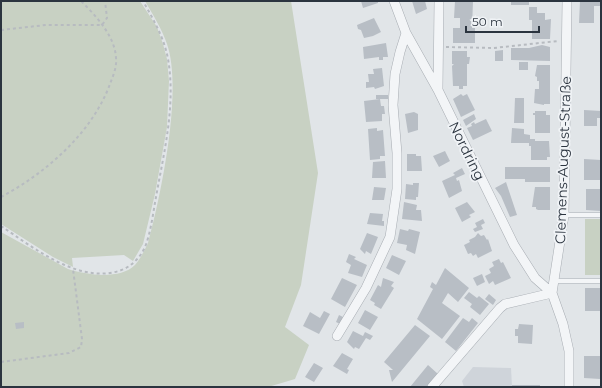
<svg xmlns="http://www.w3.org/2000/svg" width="602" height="388" font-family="Montserrat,sans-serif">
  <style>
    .built { fill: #cfd4da }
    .green { fill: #c8d1c3 }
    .building { fill: #b8bec5 }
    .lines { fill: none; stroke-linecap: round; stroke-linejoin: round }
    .lane-casing { stroke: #a7acb2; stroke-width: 5.5 }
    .street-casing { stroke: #a7acb2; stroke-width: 10 }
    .path { stroke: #b7bbc0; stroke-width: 2; stroke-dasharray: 3 3; stroke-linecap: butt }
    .lane { stroke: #f3f5f7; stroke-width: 4.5 }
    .street { stroke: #f3f5f7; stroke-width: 9 }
    .labels { text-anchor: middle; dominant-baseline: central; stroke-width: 3.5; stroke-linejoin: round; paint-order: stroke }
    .street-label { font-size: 14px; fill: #2b343f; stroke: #f0f3f6 }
  </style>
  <rect width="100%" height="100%" fill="#e1e5e8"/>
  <path class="built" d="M473 367 511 368 512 387H464L462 381Z"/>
  <path class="green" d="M1 1H140L157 27 163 44 167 59 169 81 167 127 155 194 143 244 133 261 124 255 72 258 73 267 53 257 1 224Z
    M145 1H291L318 173 301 285 285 327 309 345 295 379 268 387H1V232L68 269C87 275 120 280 135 265 141 258 144 251 148 243 161 195 183 90 167 44 162 29 153 15 145 1Z
    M585 219H601V275H585Z"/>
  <path class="building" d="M361 1H378V3L363 8Z
    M412 1H425L427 9 416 14Z
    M455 1H473L472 28H475V43H453V28H460V18H454Z
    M511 1H529V5H511Z
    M580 1H601V6H594V23H579Z
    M529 7H537V13H545V20L551 19 550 39H532V20H529Z
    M374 18 381 32 373 36 364 38 361 30 358 29 357 25Z
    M386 43 388 57H383V60H379V57L364 59 363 47Z
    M542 45 550 47V61L511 60V48H529Z
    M503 50V61H495V51Z
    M452 51H467V57H470L469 64H467V86H463V89H459V86H453L452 66 454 64H452Z
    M519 62H528V70H519Z
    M537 65H550V104H544V105L534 103 535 89H539V81H537V77L535 76Z
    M382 68 384 86 375 89 374 87 366 88V82H369L368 74H374L373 69Z
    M461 94 463 96 467 94 475 110 461 117 453 99Z
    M376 95H388V99H376Z
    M515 98H524V123H514Z
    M380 99 381 106H384L385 114H382V121L366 122 364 101Z
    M584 110 601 111V118H597V126H584Z
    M535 111H546V115H550V133H535V115H533V113H535Z
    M414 112 418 114V130L408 133 405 114Z
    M474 114 476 119 466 126 463 120Z
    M486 119 492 131 473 140 467 128 472 126 471 124 474 122 475 124Z
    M377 128V131L383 130 385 156H380V159L370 160 368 129Z
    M512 128 524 129V134L530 135V139H535V141H549L550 157H547V160H531V146H529V143H511Z
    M445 151 450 161 439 167 433 156Z
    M407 154H416V156H421L422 171H407Z
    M584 159 601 160V180H584Z
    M385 161 386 178H372L373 162Z
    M505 167H550V182H525V179H505Z
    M462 168 465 174 456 178 457 181 459 180 462 191 449 198 442 181 455 175 453 173Z
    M506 182 517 215 510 217 501 196 495 188Z
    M413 183H419L418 197H416V200L405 199 406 184 413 185Z
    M374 187 386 188 384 200H372Z
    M535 187H550V210H538L536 209V207H532Z
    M586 189H600L601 211 586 210Z
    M404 202 417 205 416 210H421L422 221 402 219Z
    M467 202 475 212 469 215 471 217 462 222 455 208Z
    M370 213 383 214 382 221H384V226L367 224Z
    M483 219 485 223 481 225 483 229 475 232 473 229 477 227 475 223Z
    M400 229 408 231 409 229 420 232 415 254 406 250 407 245 397 243Z
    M367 233 378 237 371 254 366 251 365 254 360 249Z
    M478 233 481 236 484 235 487 240 488 239 492 251 478 258 476 254 473 256 471 253 468 254 464 245 470 242 469 240 475 237Z
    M349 254 356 257 354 259 367 265 362 277 348 273 351 265 346 262Z
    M392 255 406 261 399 275 386 268Z
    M499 259 501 263 503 262 511 278 495 285 493 281 489 284 485 276 491 273 489 269 494 266 492 262Z
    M445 268 469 288 458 302 448 293 442 303 460 316 442 339 417 319 433 289 430 287 432 282 436 285Z
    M482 274 485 282 477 286 473 278Z
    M342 278 357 285 345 307 331 299Z
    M383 278 394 282 391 286 394 288 381 309 374 305 375 303 370 300 378 285 381 287Z
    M585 288H600V311H585Z
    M469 292 477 298 479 296 489 304 480 315 470 307 472 304 464 298Z
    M489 294 496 300 493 305 485 299Z
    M365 310 378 317 370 330 358 323Z
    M324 311 330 314 319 334 303 326 310 312 320 318Z
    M339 315 343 317 340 324 336 322Z
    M463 318 469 322 472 318 478 323 456 351 445 342Z
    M24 322V328L16 329 15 323Z
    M519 324 533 325 532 344 518 343V336H515V329H518Z
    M415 325 430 336 392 382 389 370H393L384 362Z
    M353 331 363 336 365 332 373 336 370 340 366 338 359 349 355 347 354 349 347 342Z
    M342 353 353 359 347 369 349 370 347 374 333 366Z
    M584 356H600V379L584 378Z
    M314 363 323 368 314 382 305 377Z
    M428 365 438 374 427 387H410Z
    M512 385H540V387H512Z"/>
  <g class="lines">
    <defs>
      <path id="lane" d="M564 215H601
        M554 281H601"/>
      <path id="street" d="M394 1 406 33 438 90 514 245 535 278 552 293
        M567 1 564 215 552 293 563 324 569 351V387
        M438 89 439 1
        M337 336 366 288 390 237 397 189V153L393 105 395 74 400 52 406 33
        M432 387 500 308 505 304 552 293"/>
    </defs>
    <use href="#lane" class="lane-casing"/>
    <use href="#street" class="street-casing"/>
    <path class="path" d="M1 30 46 25H102L107 18 105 1
      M446 47 494 48 558 41
      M1 197C46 173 92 133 110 84 113 76 117 67 116 58 115 36 96 16 81 1
      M1 226C34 248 82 287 124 269 134 264 141 256 145 247 151 232 153 213 156 197 164 152 176 105 168 59 164 37 153 19 143 1
      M1 362 69 353 81 347 82 339 73 269"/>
    <use href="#lane" class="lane"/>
    <use href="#street" class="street"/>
  </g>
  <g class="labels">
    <g class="street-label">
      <text transform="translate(467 151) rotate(64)">Nordring</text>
      <text transform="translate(563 160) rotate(-88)">Clemens-August-Straße</text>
    </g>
  </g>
  <rect width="602" height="388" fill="none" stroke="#2b343f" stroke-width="4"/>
  <path d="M466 26v6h73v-6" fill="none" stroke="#2b343f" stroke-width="2"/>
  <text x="472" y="26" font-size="12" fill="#2b343f" stroke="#f0f3f6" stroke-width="3" paint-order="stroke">50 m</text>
</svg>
